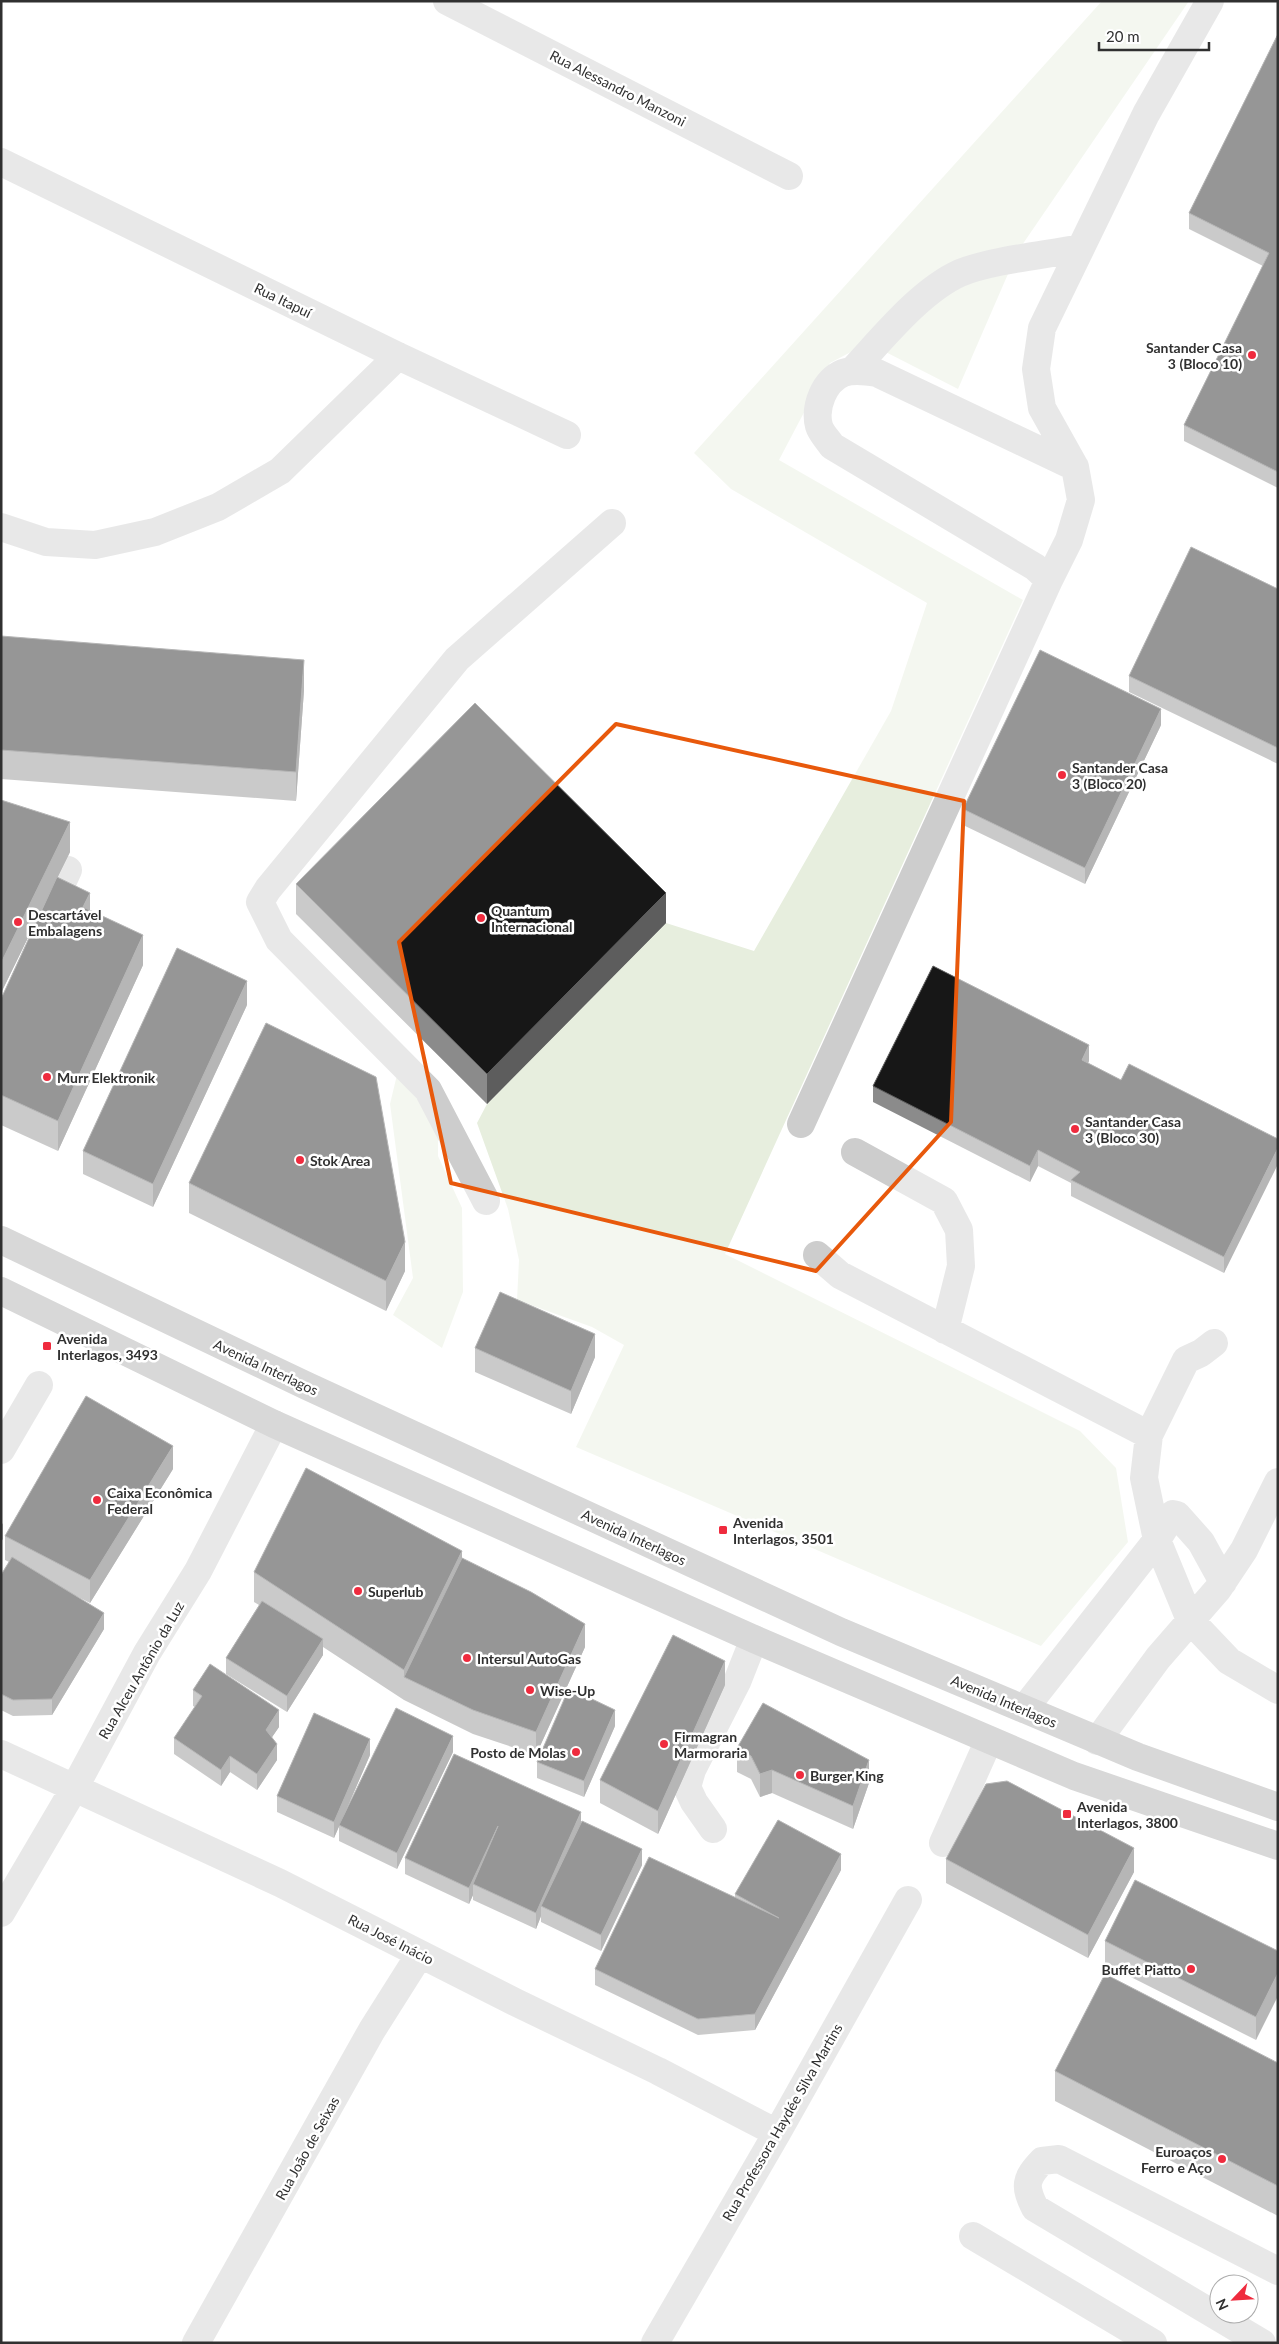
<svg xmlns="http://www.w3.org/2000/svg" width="1279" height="2344" font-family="Lato,sans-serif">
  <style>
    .green { fill: #e7eede }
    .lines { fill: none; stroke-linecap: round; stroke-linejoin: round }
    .minor { stroke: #cdcdcd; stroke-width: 28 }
    .major { stroke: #a8a8a8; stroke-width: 28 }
    .wall { fill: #8b8b8b }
    .shaded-wall { fill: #5d5d5d }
    .building { fill: #171717; stroke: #5d5d5d }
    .marked { fill: none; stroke: #e8590c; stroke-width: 4; stroke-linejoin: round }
    .poi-dot { fill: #ef2b3e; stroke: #fff; stroke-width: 2 }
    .labels { text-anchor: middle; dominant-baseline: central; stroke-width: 5; stroke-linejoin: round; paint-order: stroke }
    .street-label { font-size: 14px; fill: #303030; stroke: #fff }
    .poi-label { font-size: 14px; font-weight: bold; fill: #303030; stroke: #fff; text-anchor: start }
  </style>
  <rect width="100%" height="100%" fill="#fff"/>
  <path class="green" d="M1102 1H1189L1018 251 958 389 868 343 830 363 779 460 1023 600 725 1254 1080 1431 1116 1468 1128 1542 1041 1646 576 1447 624 1345 592 1327 517 1300 519 1260 508 1209 477 1123 487 1104 666 923 754 951 891 711 927 603 731 489 694 453Z
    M401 1058 438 1083V1156L462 1208 463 1292 442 1348 393 1315 413 1278 390 1104Z"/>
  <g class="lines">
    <path class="minor" d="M447 1 789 176
      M1 162 398 356 567 435
      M852 371C882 339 920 291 960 273 992 260 1046 255 1081 248
      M1 527 46 542 95 545 155 532 218 507 280 471 398 356
      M1049 580 1069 540 1081 500 1075 467 1042 408 1036 369 1042 328 1146 114 1210 1
      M48 914 68 870
      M801 1124 1049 580 1035 567 832 446C828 440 821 433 819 426 814 407 824 381 843 373 854 369 866 371 877 373L1075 467
      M855 1152 944 1201 959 1230 961 1266 945 1330
      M486 1201 428 1090 279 940 260 902 268 889 457 659 612 523
      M817 1255 840 1275 1149 1435
      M1214 1343 1201 1353 1186 1360 1149 1435 1144 1478 1157 1540 1190 1620 1229 1661 1278 1690
      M1 1450 39 1385
      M1024 1709 1157 1540 1173 1514 1177 1515 1201 1542 1223 1582
      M1097 1741 1158 1658 1218 1589 1244 1550 1278 1482
      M1 1754 280 1883 517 2003 658 2071 777 2133
      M713 1829 694 1802 687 1787 692 1770 737 1682 754 1639
      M943 1843 989 1740
      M1 1913 75 1787 147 1653 198 1571 274 1424
      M973 2236 1153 2343
      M196 2343 372 2030 420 1954
      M655 2343 777 2133 908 1900
      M1262 2343 1035 2208C1024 2186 1025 2179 1042 2161L1059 2159 1278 2271"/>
    <path class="major" d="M1 1240 307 1386 841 1632 1138 1757 1278 1807
      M1 1291 274 1424 754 1639 1074 1776 1278 1846"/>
  </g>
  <path class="wall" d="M1278 34V488L1184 441V425L1263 266 1189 229V213Z
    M1278 589V764L1129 692V676Z
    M1 636 304 690 296 801 1 779Z
    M1161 725 1085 884 963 825V809Z
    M1 800 70 852 57 878 143 965 58 1151 1 1125V999L48 896 1 993Z
    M296 884 666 923 487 1104 296 914Z
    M247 1005 153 1207 83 1174V1151Z
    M1089 1061 1088 1063 1121 1080 1278 1139 1224 1273 1071 1196V1183L1038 1166 1030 1182 873 1102V1086Z
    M189 1183 405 1271 386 1311 189 1213Z
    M475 1348 595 1357 571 1414 475 1372Z
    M173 1469 90 1603 76 1596 104 1629 52 1715 13 1716 1 1710V1575L9 1562 5 1560V1536Z
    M462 1558 585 1647 536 1755 473 1734 404 1700 323 1647V1655L287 1712 226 1674V1658L259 1605 254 1602V1572Z
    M725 1685 658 1834 600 1803V1780Z
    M193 1690 279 1727 272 1737 277 1760 257 1790 230 1772 221 1786 174 1754V1738L195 1707 193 1706Z
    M615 1726 584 1797 537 1778V1762Z
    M737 1748 869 1783 853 1829 772 1793 760 1797 751 1779 737 1772Z
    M453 1752 397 1869 339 1841V1825Z
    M370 1755 334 1838 277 1812V1796Z
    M581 1823 642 1865 601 1951 541 1922V1916L536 1929 473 1900V1895L469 1904 405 1874V1858Z
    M946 1859 1134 1872 1088 1958 946 1883Z
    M841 1870 755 2030 698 2035 595 1985V1969L735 1897V1894Z
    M1105 1941 1278 1951 1256 2040 1105 1964Z
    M1278 2063V2216L1055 2101V2071Z"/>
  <path class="shaded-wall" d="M304 660V690L296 801V772Z
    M1161 709V725L1085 884V868Z
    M70 822V852L1 993V963Z
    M90 893V922L83 907Z
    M666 893V923L487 1104V1074Z
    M143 935V965L58 1151V1121Z
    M247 981V1005L153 1207V1184Z
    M1089 1045V1061L1082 1076V1060Z
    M1278 1148V1164L1224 1273V1257Z
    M1038 1150V1166L1030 1182V1166Z
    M405 1242V1271L386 1311V1281Z
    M595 1334V1357L571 1414V1391Z
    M173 1446V1469L90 1603V1580Z
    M3 1523V1539L1 1542V1526Z
    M462 1551V1581L404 1677V1670Z
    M104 1613V1629L52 1715V1699Z
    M585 1624V1647L536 1755V1732Z
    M323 1639V1655L287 1712V1696Z
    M725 1661V1685L658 1834V1811Z
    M279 1710V1727L266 1746V1730Z
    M615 1710V1726L584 1797V1781Z
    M453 1736V1752L397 1869V1853Z
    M370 1739V1755L334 1838V1822Z
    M277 1744V1760L257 1790V1774Z
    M230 1756V1772L221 1786V1770Z
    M869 1760V1783L853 1829V1806Z
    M772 1770V1793L760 1797V1774Z
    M581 1812V1828L541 1906V1916L536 1929V1913Z
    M498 1826 473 1884V1895L469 1904V1888Z
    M1134 1848V1872L1088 1958V1935Z
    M642 1849V1865L601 1951V1935Z
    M841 1854V1870L755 2030V2014Z
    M1278 1973V1996L1256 2040V2017Z"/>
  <path class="building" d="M1278 34V472L1184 425 1269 253 1189 213Z
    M1191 547 1278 589V748L1129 676Z
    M1 636 304 660 296 772 1 750Z
    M1040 650 1161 709 1085 868 963 809Z
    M475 703 666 893 487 1074 296 884Z
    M1 800 70 822 1 963Z
    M57 877 90 893 83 907 143 935 58 1121 1 1095V999Z
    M177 948 247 981 153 1184 83 1151Z
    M933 966 1089 1045 1082 1060 1121 1080 1129 1064 1278 1139V1148L1224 1257 1071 1180 1080 1172 1038 1150 1030 1166 873 1086Z
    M266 1023 376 1077 405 1242 386 1281 189 1183Z
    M500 1292 595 1334 571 1391 475 1348Z
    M86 1396 173 1446 90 1580 5 1536Z
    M306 1468 462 1551 404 1670 254 1572Z
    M12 1557 104 1613 52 1699 13 1700 1 1694V1575Z
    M462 1558 531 1592 585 1624 536 1732 473 1710 404 1677Z
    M262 1601 323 1639 287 1696 226 1658Z
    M673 1635 725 1661 658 1811 600 1780Z
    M210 1664 279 1710 266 1730 277 1744 257 1774 230 1756 221 1770 174 1738 202 1696 193 1690Z
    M569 1688 615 1710 584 1781 537 1762Z
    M763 1703 869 1760 853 1806 772 1770 760 1774 751 1756 737 1748Z
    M396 1708 453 1736 397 1853 339 1825Z
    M314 1713 370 1739 334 1822 277 1796Z
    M454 1754 581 1812 536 1913 473 1884 498 1826 469 1888 405 1858Z
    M1007 1781 1134 1848 1088 1935 946 1859 986 1784Z
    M778 1820 841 1854 755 2014 698 2019 595 1969 649 1857 779 1918 735 1894Z
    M582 1821 642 1849 601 1935 541 1906Z
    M1135 1880 1278 1951V1973L1256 2017 1105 1941Z
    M1105 1974 1278 2063V2186L1055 2071Z"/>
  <path d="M0 0H1279V2344H0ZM616 724 964 801 951 1122 816 1271 451 1183 399 942Z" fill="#fff" fill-opacity=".55" fill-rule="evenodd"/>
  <path class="marked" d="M616 724 964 801 951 1122 816 1271 451 1183 399 942Z"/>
  <g class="poi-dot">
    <circle cx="1252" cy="355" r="5"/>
    <circle cx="1062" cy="775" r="5"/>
    <circle cx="481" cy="918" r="5"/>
    <circle cx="18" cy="922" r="5"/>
    <circle cx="47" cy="1077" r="5"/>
    <circle cx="1075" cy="1129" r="5"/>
    <circle cx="300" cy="1160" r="5"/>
    <rect x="42" y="1341" width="10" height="10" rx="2.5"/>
    <circle cx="97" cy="1500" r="5"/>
    <rect x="718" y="1525" width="10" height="10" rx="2.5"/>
    <circle cx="358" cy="1591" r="5"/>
    <circle cx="467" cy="1658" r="5"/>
    <circle cx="530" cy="1690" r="5"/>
    <circle cx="664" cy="1744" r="5"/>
    <circle cx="576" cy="1752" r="5"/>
    <circle cx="800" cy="1775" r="5"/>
    <rect x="1062" y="1809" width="10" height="10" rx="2.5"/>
    <circle cx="1191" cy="1969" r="5"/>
    <circle cx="1222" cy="2159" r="5"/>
  </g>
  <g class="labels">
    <g class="street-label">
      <text transform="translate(618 88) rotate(27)">Rua Alessandro Manzoni</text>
      <text transform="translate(283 300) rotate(26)">Rua Itapuí</text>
      <text transform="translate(266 1367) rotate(25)">Avenida Interlagos</text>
      <text transform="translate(634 1537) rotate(25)">Avenida Interlagos</text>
      <text transform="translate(141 1670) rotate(-60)">Rua Alceu Antônio da Luz</text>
      <text transform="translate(1004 1701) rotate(23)">Avenida Interlagos</text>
      <text transform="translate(391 1939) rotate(27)">Rua José Inácio</text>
      <text transform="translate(782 2122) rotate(-60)">Rua Professora Haydée Silva Martins</text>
      <text transform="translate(307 2148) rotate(-61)">Rua João de Seixas</text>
    </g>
    <g class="poi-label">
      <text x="1242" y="347" text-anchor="end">Santander Casa<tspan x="1242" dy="16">3 (Bloco 10)</tspan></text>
      <text x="1072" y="767">Santander Casa<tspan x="1072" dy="16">3 (Bloco 20)</tspan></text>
      <text x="491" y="910">Quantum<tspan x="491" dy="16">Internacional</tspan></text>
      <text x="28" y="914">Descartável<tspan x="28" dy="16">Embalagens</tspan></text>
      <text x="57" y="1077">Murr Elektronik</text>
      <text x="1085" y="1121">Santander Casa<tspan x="1085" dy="16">3 (Bloco 30)</tspan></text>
      <text x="310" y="1160">Stok Area</text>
      <text x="57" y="1338">Avenida<tspan x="57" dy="16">Interlagos, 3493</tspan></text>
      <text x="107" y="1492">Caixa Econômica<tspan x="107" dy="16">Federal</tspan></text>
      <text x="733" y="1522">Avenida<tspan x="733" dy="16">Interlagos, 3501</tspan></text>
      <text x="368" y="1591">Superlub</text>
      <text x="477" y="1658">Intersul AutoGas</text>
      <text x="540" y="1690">Wise-Up</text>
      <text x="674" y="1736">Firmagran<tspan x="674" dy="16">Marmoraria</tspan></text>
      <text x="566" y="1752" text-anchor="end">Posto de Molas</text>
      <text x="810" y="1775">Burger King</text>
      <text x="1077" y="1806">Avenida<tspan x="1077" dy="16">Interlagos, 3800</tspan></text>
      <text x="1181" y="1969" text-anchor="end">Buffet Piatto</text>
      <text x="1212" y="2151" text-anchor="end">Euroaços<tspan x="1212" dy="16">Ferro e Aço</tspan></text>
    </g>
  </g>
  <rect width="1279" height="2344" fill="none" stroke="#303030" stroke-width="5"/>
  <g transform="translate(1234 2299) rotate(245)"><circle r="24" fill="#ffffff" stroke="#acacac"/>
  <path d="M0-4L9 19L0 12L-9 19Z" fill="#ef2b3e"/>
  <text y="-8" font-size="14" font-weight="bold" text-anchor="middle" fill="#303030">N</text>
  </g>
  <path d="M1099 42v8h110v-8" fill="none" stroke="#303030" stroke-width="2.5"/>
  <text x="1106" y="42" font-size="15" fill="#303030" stroke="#ffffff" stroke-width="4" paint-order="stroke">20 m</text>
</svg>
